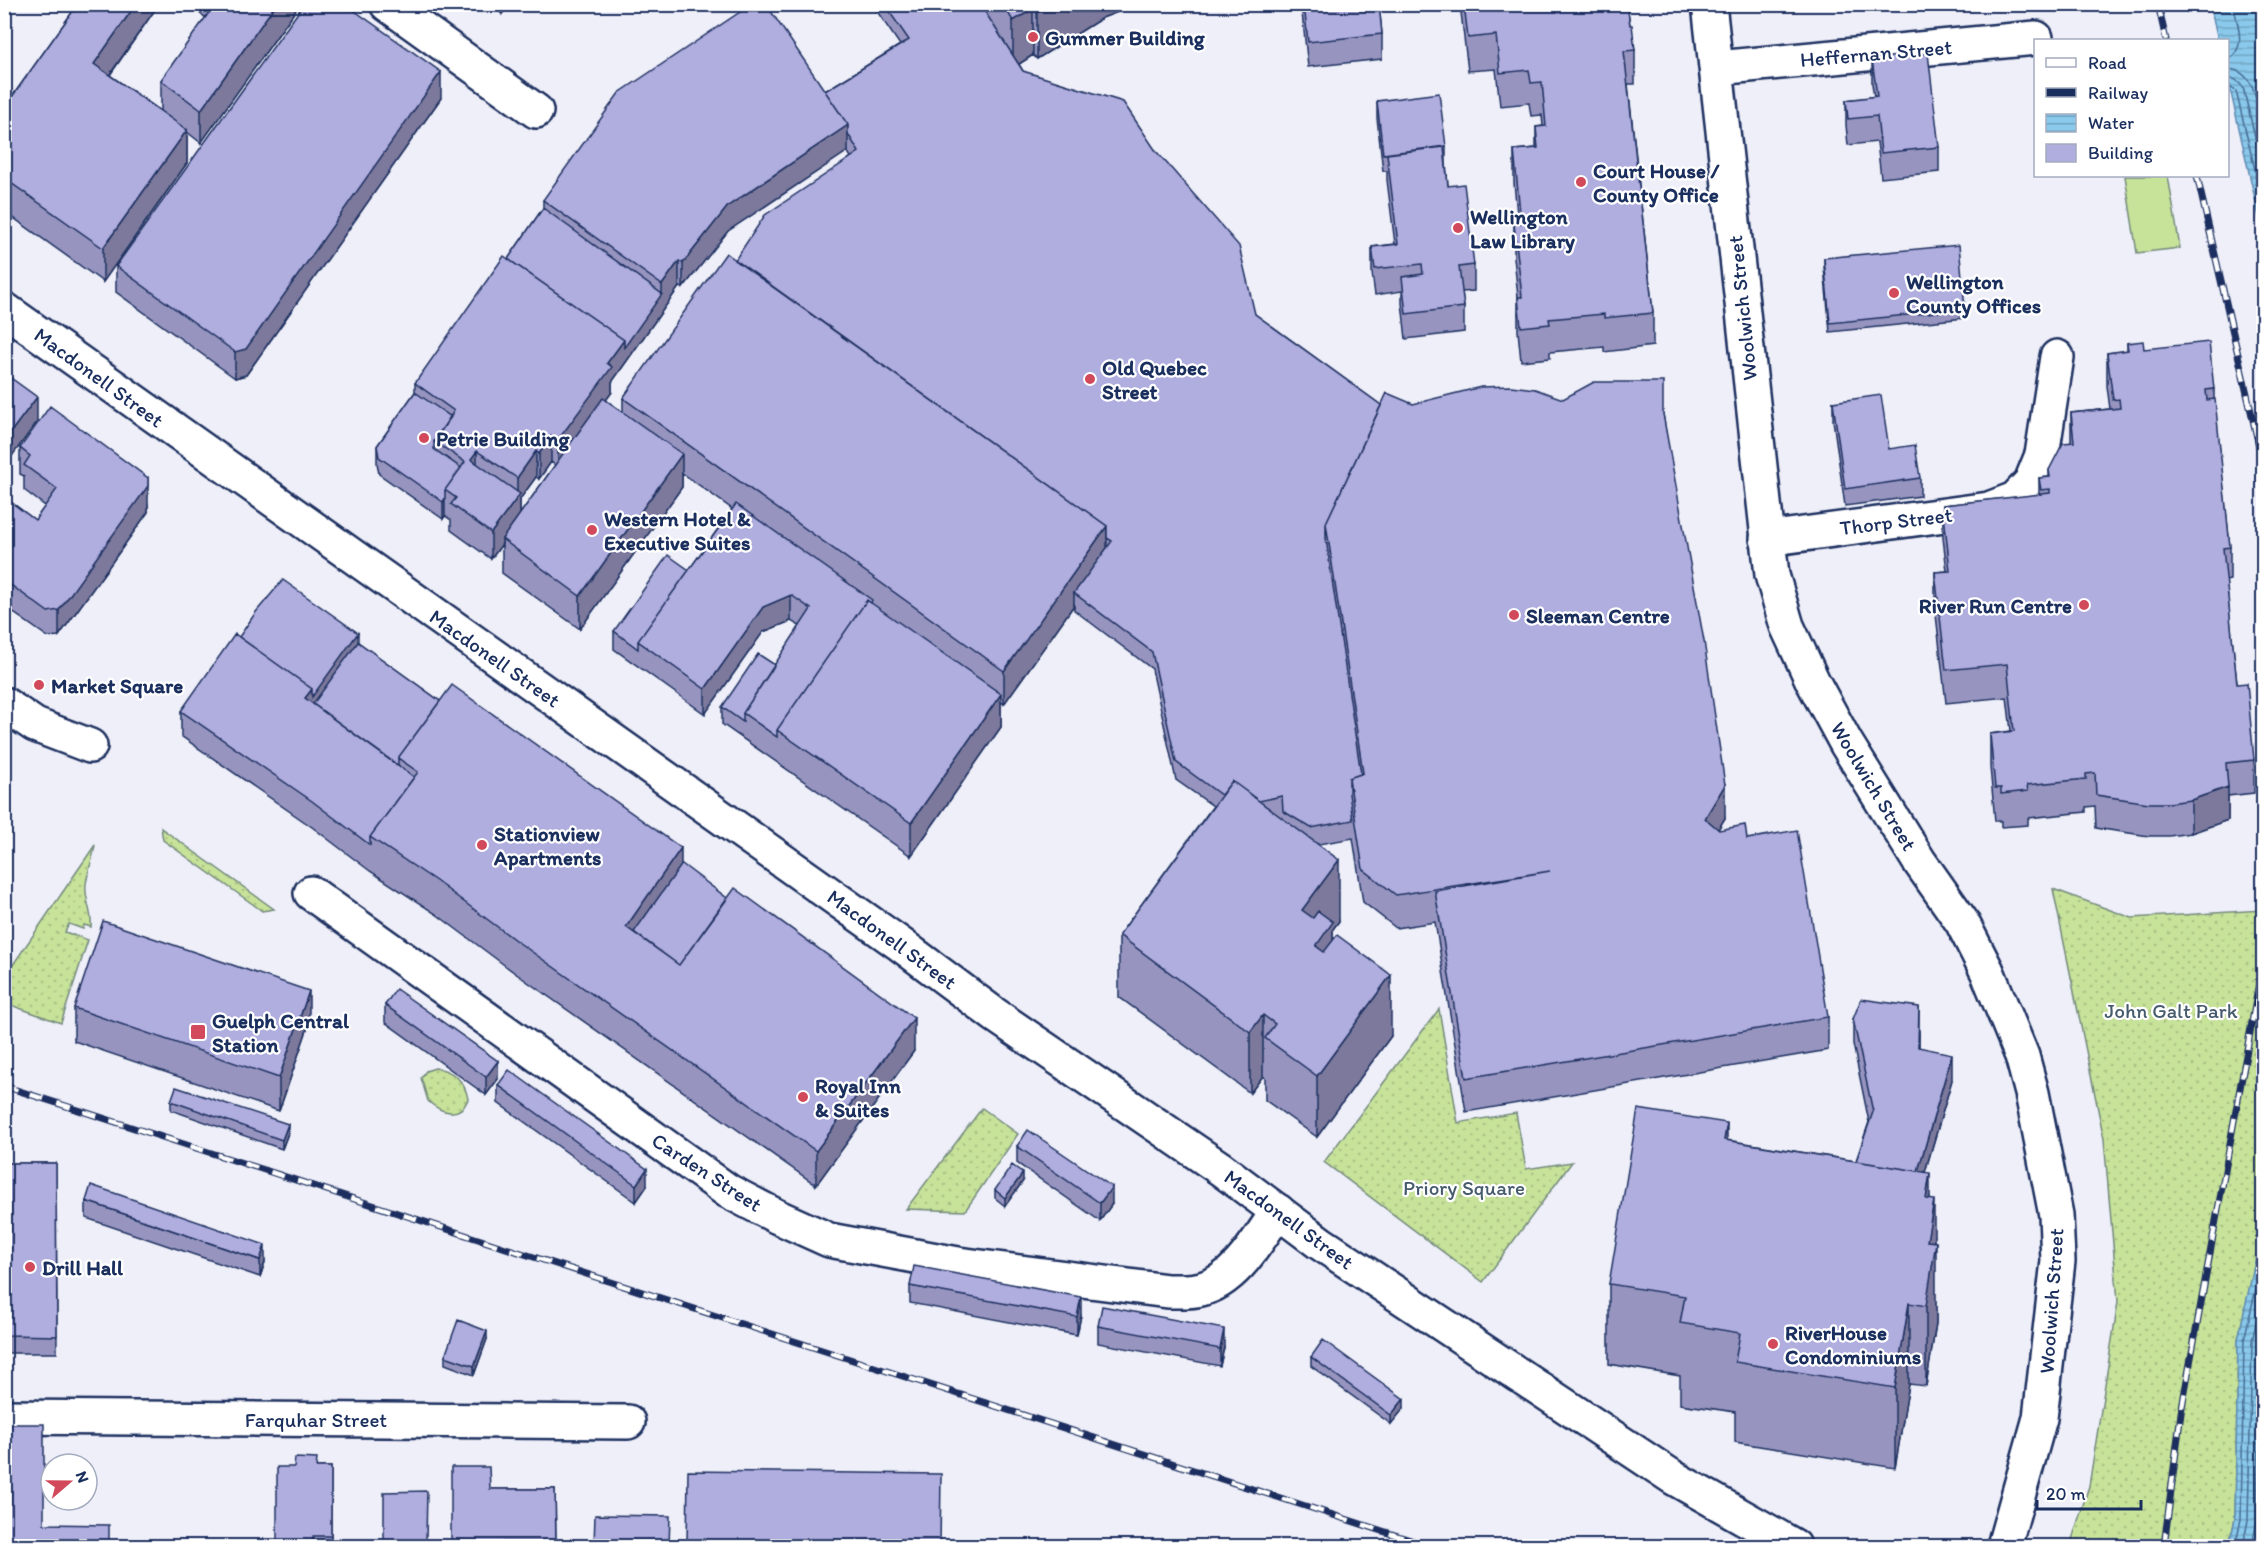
<svg xmlns="http://www.w3.org/2000/svg" width="2268" height="1551" font-family="Itim,sans-serif">
  <style>
    .grass { fill: url(#grass-dots); stroke: #71887c; stroke-width: 1.5 }
    .garden { fill: #c7e299; stroke: #71887c; stroke-width: 1.5 }
    .water { fill: url(#water-rules); stroke: #5e8bb3; stroke-width: 1.5 }
    .lines { fill: none; stroke-linecap: round; stroke-linejoin: round }
    .shore { stroke: #476d96; stroke-width: 1.5 }
    .street-casing { stroke: #1b2f5e; stroke-width: 38 }
    .secondary-casing { stroke: #1b2f5e; stroke-width: 38 }
    .street { stroke: #fff; stroke-width: 33 }
    .secondary { stroke: #fff; stroke-width: 33 }
    .rail-casing { stroke: #1b2f5e; stroke-width: 7 }
    .rail { stroke: #fff; stroke-width: 4.5; stroke-dasharray: 14; stroke-linecap: butt }
    .wall { fill: #9795c0; stroke: #1b2f5e; stroke-width: 1.5; fill-rule: evenodd }
    .shaded-wall { fill: #7b799c; stroke: #1b2f5e; stroke-width: 1.5 }
    .building { fill: #b0addf; stroke: #1b2f5e; stroke-width: 1.5 }
    .poi-dot { fill: #d1495b; stroke: #fff; stroke-width: 2 }
    .labels { text-anchor: middle; dominant-baseline: central; stroke-width: 4.5; stroke-linejoin: round; paint-order: stroke }
    .poi-label { font-size: 21px; font-weight: bold; fill: #1b2f5e; stroke: #fff; text-anchor: start }
    .street-label { font-size: 21px; fill: #1b2f5e; stroke: #fff }
    .park-label { font-size: 21px; fill: #465c6d; stroke: #fff }
  </style>
  <defs>
    <pattern id="grass-dots" width="8" height="8" patternUnits="userSpaceOnUse" patternTransform="scale(1.5)"><rect width="8" height="8" fill="#c7e299"/><path d="M2 2h.1M6 6h.1" fill="none" stroke="#aac286" stroke-width="1.8" stroke-linecap="round"/></pattern>
    <pattern id="water-rules" width="6" height="5" patternUnits="userSpaceOnUse" patternTransform="scale(1.5)"><rect width="6" height="5" fill="#8ac9eb"/><path d="M0 2.5h6" fill="none" stroke="#70a4c2"/></pattern>
  </defs>
  <rect width="100%" height="100%" fill="#efeff9"/>
  <filter id="ink" filterUnits="userSpaceOnUse"><feTurbulence type="fractalNoise" baseFrequency=".0167" numOctaves="2"/><feDisplacementMap in="SourceGraphic" scale="12" xChannelSelector="R" yChannelSelector="G"/><feConvolveMatrix kernelMatrix="1 2 1 2 8 2 1 2 1" color-interpolation-filters="sRGB"/></filter>
  <g filter="url(#ink)">
    <path class="grass" d="M161 828 274 909 262 911 254 905 163 840Z
      M95 845C93 858 88 871 86 884 84 899 93 913 91 927L84 925 83 929 69 924 65 932 88 940 61 1023 5 1003V984L12 966Z
      M2053 889 2132 918 2263 910 2264 1226 2238 1339 2235 1519 2229 1546H2070L2089 1486 2118 1302 2104 1139Z
      M1439 1009 1458 1123 1516 1113 1526 1169 1572 1162 1483 1282 1324 1162Z
      M435 1068C453 1070 465 1081 468 1099 460 1119 441 1113 428 1101L421 1078 426 1071Z
      M982 1108 1018 1134 965 1211 906 1209Z"/>
    <path class="garden" d="M2125 176H2168L2180 248 2137 253Z"/>
    <path class="water" d="M2210 5H2263V234L2228 80V40H2218Z
      M2263 1226V1546H2229L2235 1519 2238 1339Z"/>
    <g class="lines">
      <path class="shore" d="M2228 60C2248 47 2237 24 2233 4
        M2228 69C2258 70 2258 112 2264 135
        M2228 78 2236 80 2243 87 2264 174
        M2228 86 2236 91 2264 207
        M2235 1546 2241 1519 2244 1340 2264 1254
        M2243 1546 2248 1520 2252 1341 2264 1288
        M2252 1546 2257 1521 2261 1342 2264 1329"/>
      <defs>
        <path id="street" d="M387 4 536 111
          M1717 68 2036 38
          M1767 539 1989 509 2015 499 2031 482 2042 455 2057 357
          M4 704 35 725 90 746
          M311 893 728 1191 778 1217 829 1240 958 1264 1168 1291C1179 1291 1191 1292 1201 1289 1236 1281 1259 1238 1278 1211
          M4 1417 628 1422"/>
        <path id="secondary" d="M1709 4 1772 575 1787 626 1813 682 1846 743 1919 861 1962 922 1987 971 2022 1056 2032 1093 2056 1215 2058 1261 2040 1418 2004 1546
          M4 309 900 944 995 1015 1221 1169 1320 1243 1674 1478 1794 1546"/>
      </defs>
      <use href="#street" class="street-casing"/>
      <use href="#secondary" class="secondary-casing"/>
      <use href="#street" class="street"/>
      <use href="#secondary" class="secondary"/>
      <defs>
        <path id="rail" d="M2158 4 2166 40
          M2197 176 2264 468
          M4 1086 1429 1546
          M2164 1546 2181 1413 2264 956"/>
      </defs>
      <use href="#rail" class="rail-casing"/>
      <use href="#rail" class="rail"/>
    </g>
    <path class="wall" d="M78 4H159L110 75 161 111V80L206 18 188 4H300L201 143 187 132V163L103 282 4 211V108Z
      M489 4H509L502 14Z
      M872 4H1137L1102 18 1037 59 1033 55 1019 64 1023 71 1255 314 1381 405 1413 404 1563 399 1663 414 1725 818 1718 829 1747 839 1828 1017V1050L1466 1112 1435 922 1396 928 1363 902 1353 838 1318 844 1339 921 1333 929V939L1391 1036 1317 1137 1265 1100V1078L1263 1076 1250 1093 1119 997V935L1213 806 1176 780 1152 669 1074 610V605L1004 704 1001 702V727L911 856 722 724V707L775 665 800 626 791 621 763 632 705 714 614 649V631L689 570 732 509 682 473V487L580 629 502 573V544L491 559 451 530V520L445 516 443 519 379 474 377 463V446L415 392V383L508 259 543 208V200L825 91 900 45ZM847 151 851 157 735 260 623 398V412L606 400 612 392V382L679 287 683 288 728 231ZM551 462 555 465 520 514V499L536 477 539 479Z
      M1301 4H1379L1382 34V59L1308 67Z
      M1460 4H1627L1630 25 1635 50V84H1628L1653 313V346L1604 352V347L1550 352V358L1521 361 1518 331V297L1514 257V224H1518L1514 183V150L1536 148V127L1543 126 1542 115 1531 116 1529 103 1500 106 1496 69 1468 71Z
      M1872 59 1939 147V172L1881 178 1877 142 1848 145 1846 125V100L1874 97 1872 84Z
      M441 98 246 375 235 378 116 292V266Z
      M1377 101 1446 146V163L1448 186 1474 265V291L1462 292 1464 307V332L1406 339 1402 303V291L1375 295 1372 273V247L1395 244 1387 180V171H1383L1377 118Z
      M1824 258 1965 309V318L1830 332 1824 267Z
      M2127 343 2144 349 2214 389V399L2230 547V580L2226 581 2237 684 2254 760V793L2228 796V820L2191 833 2169 836H2149L2096 828 2095 806 2086 807V812L2028 818V825L2001 827V821H1995L1990 767V734L2011 731 2007 697 1946 703 1935 606V572L1947 571 1943 538V505L2039 495V478L2049 477V470L2071 442V413L2110 409 2107 386V353L2127 351Z
      M1833 402 1889 449 1920 478V496L1845 506 1833 420Z
      M20 448 148 504V512L59 636 48 637 4 606V497L35 520 45 506 24 490V476L20 474Z
      M239 637 358 642 440 701 681 864 914 1051 816 1185 515 973 436 914 370 871 312 827 181 736V711Z
      M385 1005 498 1079 486 1095 385 1022Z
      M74 1008 309 1024 279 1111 74 1041Z
      M1853 1019 1919 1032V1047L1952 1080 1925 1172 1930 1200 1934 1242 1936 1323 1926 1386 1909 1384 1895 1468 1735 1442V1412L1680 1404V1376L1609 1364V1284L1727 1140 1856 1161 1869 1122 1853 1044Z
      M498 1085 647 1186 636 1202 498 1103Z
      M171 1101 288 1133 282 1149 171 1110Z
      M1017 1146 1112 1204 1100 1221 1017 1163Z
      M4 1163H56L57 1353H4Z
      M1023 1181 1005 1206 995 1198V1190Z
      M86 1201 265 1262 260 1277 86 1218Z
      M910 1286 1081 1315 1077 1335 910 1303Z
      M1098 1326 1224 1347 1220 1366 1098 1343Z
      M487 1339 474 1375 445 1364V1356Z
      M1311 1357 1404 1408 1391 1424 1311 1366Z
      M317 1467H331V1546H277Z
      M490 1489H555L556 1546H448L451 1545Z"/>
    <path class="shaded-wall" d="M136 4H159L94 97V64Z
      M276 4H300L201 143V110Z
      M502 4H509L502 14Z
      M1049 4H1137V5L1102 18 1037 59V12Z
      M1033 9V55L1013 68V21Z
      M441 72V98L246 375 235 378V352Z
      M848 125V151L728 231 683 288V263L728 206Z
      M187 130V163L103 282V248Z
      M679 261V287L612 382V392L558 466V440L607 363 624 340 662 294V285Z
      M37 397V422L4 467V441Z
      M551 436V462L539 479V454Z
      M477 451V476L471 459Z
      M536 451V477L520 499V520L502 539V544L491 559V533L517 498V478Z
      M682 454V487L580 629V596Z
      M148 478V512L59 636V610Z
      M445 498V516L443 519V502Z
      M1107 526V559L1074 593V605L1004 704V671Z
      M791 595V621L763 632 705 714V689L763 607Z
      M358 633V651L309 718 305 698Z
      M1001 694V727L911 856V823Z
      M1725 785V818L1705 851V818Z
      M2228 787V820L2191 833V800Z
      M681 848V882L634 949 626 927Z
      M1339 860V921L1333 929V984L1316 1007 1302 910Z
      M1391 975V1036L1317 1137V1076Z
      M309 991V1024L279 1111V1078Z
      M1919 1007V1032L1918 1072V1047Z
      M1263 1015V1076L1250 1093V1032Z
      M914 1018V1051L816 1185V1151Z
      M1952 1054V1080L1910 1223V1198Z
      M498 1061V1079L486 1095V1077Z
      M1727 1123V1204L1724 1140Z
      M288 1124V1133L282 1149V1140Z
      M647 1169V1186L636 1202V1185Z
      M1023 1173V1181L1005 1206V1198Z
      M1930 1173V1225L1934 1200V1254L1936 1242V1323L1926 1386V1199Z
      M1112 1187V1204L1100 1221V1203Z
      M265 1245V1262L260 1277V1260Z
      M1081 1297V1315L1077 1335V1317Z
      M1909 1303V1384L1895 1468V1388Z
      M1224 1329V1347L1220 1366V1349Z
      M487 1331V1339L474 1375V1366Z
      M1404 1399V1408L1391 1424V1415Z"/>
    <path class="building" d="M78 4H136L94 64 187 130 103 248 4 178V108Z
      M215 4H276L201 110 161 80Z
      M304 4H345L441 72 246 349 235 352 116 266Z
      M752 4H766L848 125 728 206 683 263 679 261 662 285 543 200 619 93Z
      M884 4H980L1023 71 1123 102 1156 151 1239 246 1255 314 1381 405 1326 523V539L1361 774 1349 778V794L1353 820 1311 828 1283 811 1282 796 1259 801 1232 781 1221 795 1176 762 1152 652 1074 593 1112 541 1107 538V526L735 260 765 215 859 152 848 134V125L825 91 909 40Z
      M1003 4H1049L1037 12 1033 9 1013 21Z
      M1304 4H1379L1382 34 1308 42Z
      M1464 4H1627L1630 25H1632L1635 50 1624 51 1653 313 1604 318V314L1549 319 1550 324 1521 327 1518 297H1522L1514 224 1521 223 1514 150 1538 148 1536 127 1546 126 1542 82 1531 83 1529 70 1500 73 1496 35 1468 38Z
      M1928 53 1939 147 1881 153 1877 116 1848 119 1846 100 1877 96 1872 59Z
      M1439 93 1446 146 1383 154 1377 101Z
      M1444 147 1448 186 1464 184 1474 265 1459 267 1464 307 1406 314 1402 277 1423 274 1422 264 1375 269 1372 247 1398 244 1387 154Z
      M543 208 662 294 624 348V340L508 259Z
      M1959 245 1965 309 1830 323 1824 258Z
      M726 253 1107 526 1004 671 623 398Z
      M504 256 624 340 607 363 612 367 558 440 551 436 539 454 536 451 517 478 477 451 471 459 520 494 491 533 451 504 456 498 445 490 465 462 434 441 454 411 415 383Z
      M2143 341 2144 349 2209 342 2214 389 2206 390 2207 400 2215 399 2230 547 2223 548 2237 684 2247 683 2254 760 2226 763 2228 787 2191 800 2169 803H2149L2096 795 2095 773 2086 774V779L2027 785 2028 791 2001 794V788H1995L1990 734 2014 731 2007 664 1946 670 1935 572 1950 571 1943 505 2050 493V489L2041 490 2039 478 2050 477 2049 470 2063 443 2074 442 2071 413 2120 408 2119 399 2113 400 2107 353 2128 350 2127 343Z
      M4 373 37 397 4 441Z
      M1594 382H1663V414L1704 641 1725 785 1705 818 1719 830 1745 825 1747 839 1797 830 1828 1017 1466 1078 1435 891 1550 871 1396 895 1363 869 1349 778 1363 773 1326 523 1387 393 1413 404 1481 387 1511 386 1535 389 1563 399Z
      M415 392 451 417 434 441V449L461 468 445 490V498L443 502 379 457 377 446Z
      M1881 395 1889 449 1915 445 1920 478 1845 489 1833 402Z
      M603 398 682 454 580 596 502 539Z
      M50 406 148 478V486L59 610 48 612 4 580V497L35 520 57 489 24 465 30 456 20 448Z
      M736 504 872 600 871 603 867 600 777 730V737L743 713 811 609 791 595 763 607 705 689 638 641Z
      M668 555 689 570 638 641V649L614 631Z
      M283 580 358 633 312 697V689L239 637 256 612Z
      M867 600 1001 694 911 823 777 730Z
      M235 634 312 689 305 698 414 777 370 837V845L312 801 181 711Z
      M358 642 440 701 398 758V766L313 704Z
      M758 654 775 665 743 713V722L722 707Z
      M452 685 681 848 626 927 679 965 735 888 914 1018 816 1151 515 940 436 881 370 837 418 772 398 758Z
      M1232 781 1339 860 1302 910 1313 918 1318 911 1333 922 1316 946 1324 952 1337 935 1391 975 1317 1076 1265 1038 1275 1024 1263 1015 1250 1032 1119 935Z
      M682 864 727 898 679 965 634 932Z
      M103 921 309 991 279 1078 74 1008Z
      M396 989 498 1061 486 1077 385 1005Z
      M1861 999 1919 1007 1918 1047 1952 1054 1918 1171 1856 1161 1873 1112 1853 1019Z
      M509 1070 647 1169 636 1185 498 1085Z
      M176 1087 288 1124 282 1140 171 1101Z
      M1638 1109 1727 1123 1724 1140 1930 1173 1926 1199 1934 1200 1927 1241 1936 1242 1926 1306 1909 1303 1895 1388 1735 1362 1740 1333 1680 1323 1685 1296 1609 1284Z
      M1028 1130 1112 1187 1100 1203 1017 1146Z
      M4 1163H56L57 1336 4 1335Z
      M1012 1165 1023 1173 1005 1198 995 1190Z
      M91 1185 265 1245 260 1260 86 1201Z
      M914 1266 1081 1297 1077 1317 910 1286Z
      M1102 1306 1224 1329 1220 1349 1098 1326Z
      M458 1320 487 1331 474 1366 445 1356Z
      M1323 1340 1404 1399 1391 1415 1311 1357Z
      M4 1424H44V1524L109 1525V1546H4Z
      M295 1458 317 1459 316 1467H331V1536H313V1546H277V1467H294Z
      M451 1467H489L490 1489H555L556 1542H503V1546H448V1545H451Z
      M688 1471 941 1474 940 1546H687Z
      M427 1491 426 1541H429V1546H375V1545H384V1492Z
      M595 1515 670 1516 669 1546H594Z"/>
  </g>
  <g class="poi-dot">
    <circle cx="1033" cy="37" r="6"/>
    <circle cx="1581" cy="182" r="6"/>
    <circle cx="1458" cy="228" r="6"/>
    <circle cx="1894" cy="293" r="6"/>
    <circle cx="1090" cy="379" r="6"/>
    <circle cx="424" cy="438" r="6"/>
    <circle cx="592" cy="530" r="6"/>
    <circle cx="2084" cy="605" r="6"/>
    <circle cx="1514" cy="615" r="6"/>
    <circle cx="39" cy="685" r="6"/>
    <circle cx="482" cy="845" r="6"/>
    <rect x="190" y="1024" width="16" height="16" rx="3"/>
    <circle cx="803" cy="1097" r="6"/>
    <circle cx="30" cy="1267" r="6"/>
    <circle cx="1773" cy="1344" r="6"/>
  </g>
  <g class="labels">
    <g class="poi-label">
      <text x="1045" y="37">Gummer Building</text>
      <text x="1593" y="170">Court House /<tspan x="1593" dy="24">County Office</tspan></text>
      <text x="1470" y="216">Wellington<tspan x="1470" dy="24">Law Library</tspan></text>
      <text x="1906" y="281">Wellington<tspan x="1906" dy="24">County Offices</tspan></text>
      <text x="1102" y="367">Old Quebec<tspan x="1102" dy="24">Street</tspan></text>
      <text x="436" y="438">Petrie Building</text>
      <text x="604" y="518">Western Hotel &amp;<tspan x="604" dy="24">Executive Suites</tspan></text>
      <text x="2072" y="605" text-anchor="end">River Run Centre</text>
      <text x="1526" y="615">Sleeman Centre</text>
      <text x="51" y="685">Market Square</text>
      <text x="494" y="833">Stationview<tspan x="494" dy="24">Apartments</tspan></text>
      <text x="212" y="1020">Guelph Central<tspan x="212" dy="24">Station</tspan></text>
      <text x="815" y="1085">Royal Inn<tspan x="815" dy="24">&amp; Suites</tspan></text>
      <text x="42" y="1267">Drill Hall</text>
      <text x="1785" y="1332">RiverHouse<tspan x="1785" dy="24">Condominiums</tspan></text>
    </g>
    <g class="street-label">
      <text transform="translate(1876 53) rotate(-5)">Heffernan Street</text>
      <text transform="translate(1742 308) rotate(-96)">Woolwich Street</text>
      <text transform="translate(99 377) rotate(36)">Macdonell Street</text>
      <text transform="translate(1896 521) rotate(-7)">Thorp Street</text>
      <text transform="translate(495 658) rotate(35)">Macdonell Street</text>
      <text transform="translate(1874 786) rotate(59)">Woolwich Street</text>
      <text transform="translate(892 939) rotate(36)">Macdonell Street</text>
      <text transform="translate(707 1172) rotate(33)">Carden Street</text>
      <text transform="translate(1289 1219) rotate(36)">Macdonell Street</text>
      <text transform="translate(2051 1301) rotate(-86)">Woolwich Street</text>
      <text x="316" y="1419">Farquhar Street</text>
    </g>
    <g class="park-label">
      <text x="2171" y="1010">John Galt Park</text>
      <text x="1464" y="1187">Priory Square</text>
    </g>
  </g>
  <rect width="2268" height="1551" fill="none" stroke="#fff" stroke-width="24"/>
  <rect x="12" y="12" width="2244" height="1527" fill="none" stroke="#1b2f5e" stroke-width="2" filter="url(#ink)"/>
  <rect x="2034" y="39" width="195" height="138" fill="#ffffff" stroke="#a4acbf" stroke-width="1.5"/>
  <rect x="2046" y="58" width="30" height="9" fill="#ffffff" stroke="#a4acbf" stroke-width="1.5"/>
  <text x="2088" y="69" font-size="18" fill="#1b2f5e">Road</text>
  <rect x="2046" y="88" width="30" height="9" fill="#1b2f5e" stroke="#a4acbf" stroke-width="1.5"/>
  <text x="2088" y="99" font-size="18" fill="#1b2f5e">Railway</text>
  <rect x="2046" y="114" width="30" height="18" fill="url(#water-rules)" stroke="#a4acbf" stroke-width="1.5"/>
  <text x="2088" y="129" font-size="18" fill="#1b2f5e">Water</text>
  <rect x="2046" y="144" width="30" height="18" fill="#b0addf" stroke="#a4acbf" stroke-width="1.5"/>
  <text x="2088" y="159" font-size="18" fill="#1b2f5e">Building</text>
  <g transform="translate(69 1482) rotate(70)"><circle r="28" fill="#ffffff" stroke="#a4acbf" stroke-width="1.5"/>
  <path d="M0-4.5L10 22L0 15L-10 22Z" fill="#d1495b"/>
  <text y="-9" font-size="16" font-weight="bold" text-anchor="middle" fill="#1b2f5e">N</text>
  </g>
  <path d="M2037 1500v9h104v-9" fill="none" stroke="#1b2f5e" stroke-width="3"/>
  <text x="2046" y="1500" font-size="18" fill="#1b2f5e" stroke="#ffffff" stroke-width="4.5" paint-order="stroke">20 m</text>
</svg>
